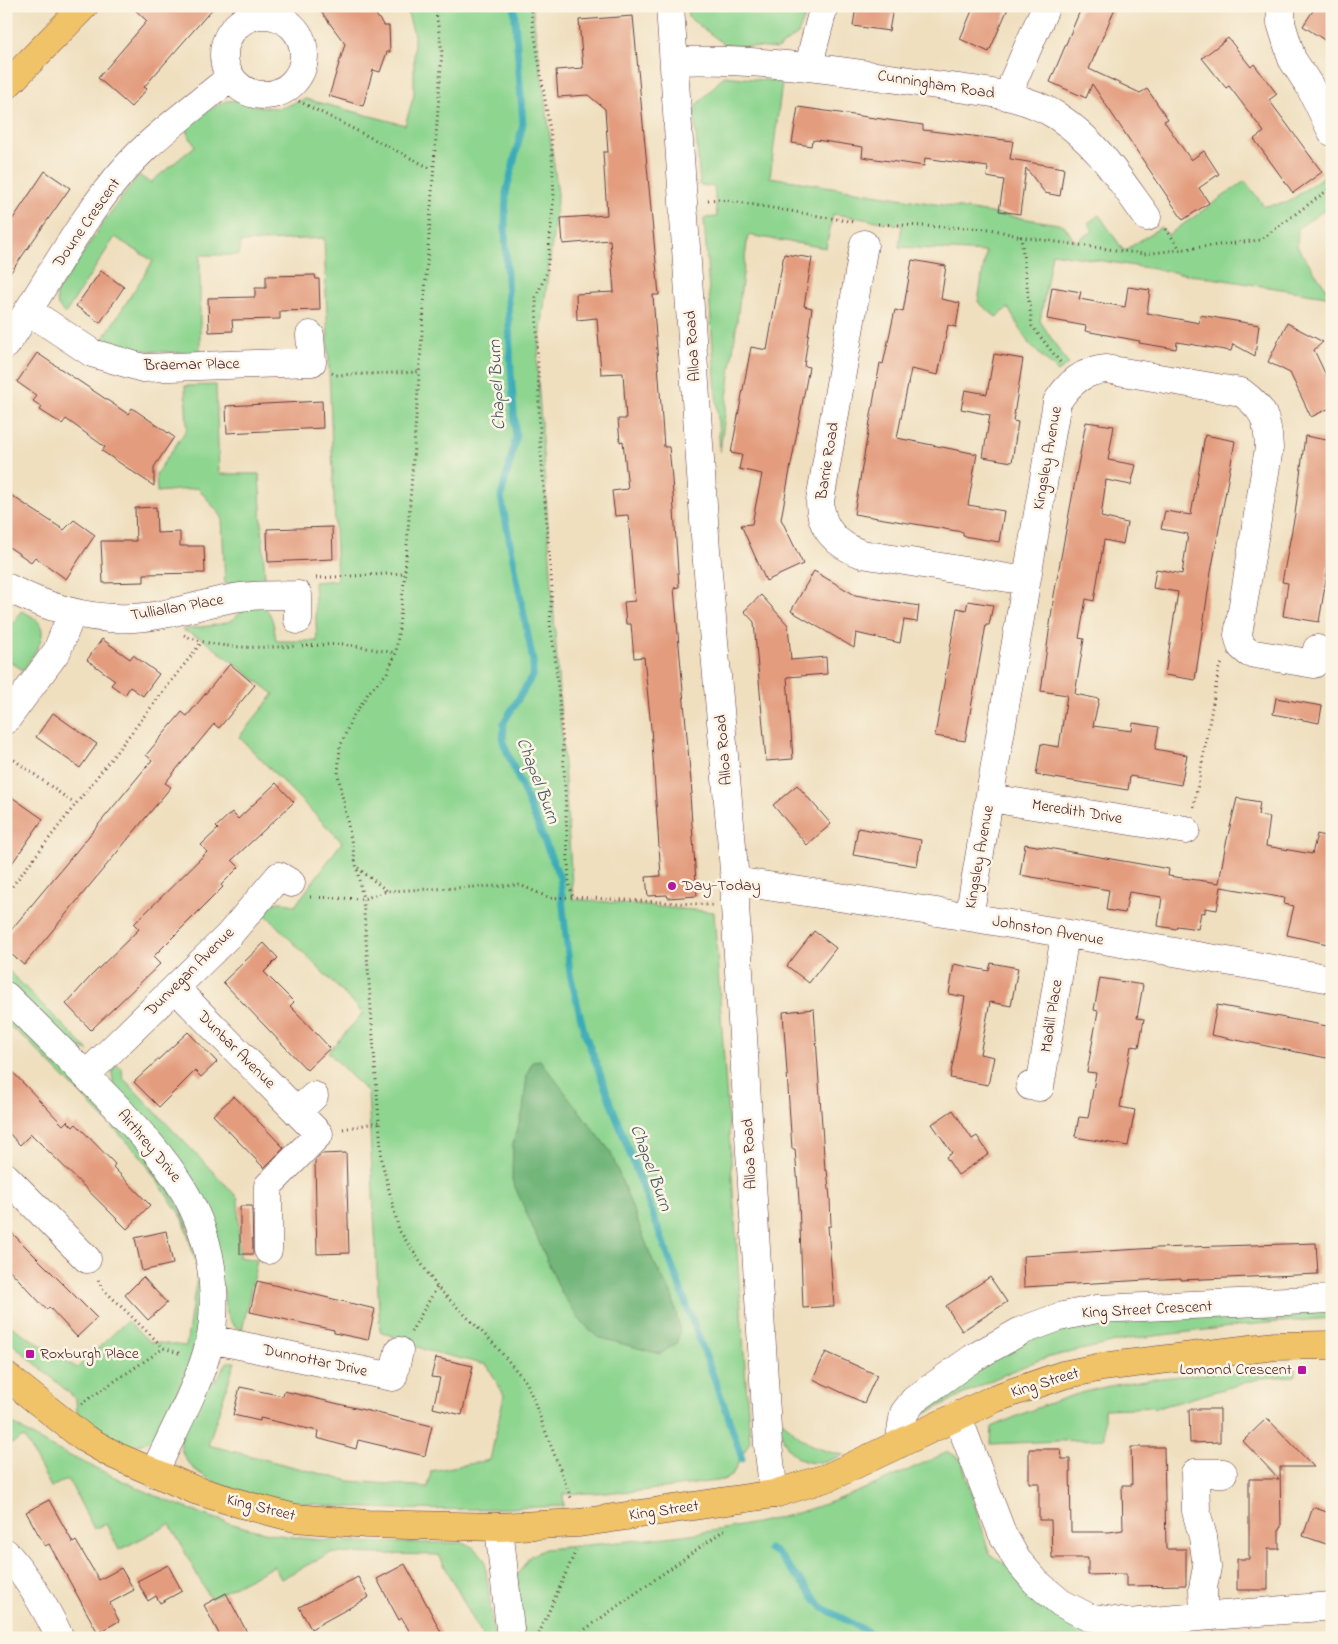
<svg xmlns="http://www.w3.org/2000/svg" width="1338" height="1644" font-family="'Indie Flower',sans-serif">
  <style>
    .green { fill: #8ed590; stroke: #6c7a5e }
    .forest { fill: #72b67a; stroke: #5e6a52 }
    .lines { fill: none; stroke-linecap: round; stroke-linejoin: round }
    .stream { stroke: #3bacb7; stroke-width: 7 }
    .building { fill: #e39c7e }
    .minor-casing { stroke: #633c41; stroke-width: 29 }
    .major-casing { stroke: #633c41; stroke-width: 29 }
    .path { stroke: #633c41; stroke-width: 3; stroke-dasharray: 1 4; stroke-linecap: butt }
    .minor { stroke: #fff; stroke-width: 28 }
    .major { stroke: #f0c369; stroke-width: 28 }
    .poi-dot { fill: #b5179e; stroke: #fcf5e5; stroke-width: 2 }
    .labels { text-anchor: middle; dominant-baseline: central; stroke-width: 5; stroke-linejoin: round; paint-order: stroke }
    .street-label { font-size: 16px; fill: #4a1f2b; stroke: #fcf5e5 }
    .poi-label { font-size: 16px; fill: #4a1f2b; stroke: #fcf5e5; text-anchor: start }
    .water-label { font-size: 18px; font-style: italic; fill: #445763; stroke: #fcf5e5 }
  </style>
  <rect width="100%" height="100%" fill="#fcf5e5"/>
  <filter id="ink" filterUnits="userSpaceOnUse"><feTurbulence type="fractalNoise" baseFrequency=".02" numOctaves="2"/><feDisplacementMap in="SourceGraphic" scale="10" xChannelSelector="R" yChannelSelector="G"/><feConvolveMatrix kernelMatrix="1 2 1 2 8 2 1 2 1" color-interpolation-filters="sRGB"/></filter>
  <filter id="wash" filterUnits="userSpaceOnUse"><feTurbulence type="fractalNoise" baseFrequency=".0096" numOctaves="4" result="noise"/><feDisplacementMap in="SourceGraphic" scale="20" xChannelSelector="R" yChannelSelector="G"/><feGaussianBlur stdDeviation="1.12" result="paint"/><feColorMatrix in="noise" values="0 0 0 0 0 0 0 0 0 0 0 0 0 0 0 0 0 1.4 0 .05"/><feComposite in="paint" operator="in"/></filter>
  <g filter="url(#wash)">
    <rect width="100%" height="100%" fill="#efdfbf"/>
    <path class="green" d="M406 6H532L558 194 537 364 573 899 714 912 750 1441 732 1475 723 1480 642 1491 563 1494 564 1506C499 1508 198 1527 181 1448 177 1430 199 1395 207 1378L215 1382 227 1362H235L208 1445 349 1481 428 1487 431 1471 490 1460 504 1395 487 1365 425 1350 380 1331 368 1093 328 1052 363 1013 262 911C276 900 279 900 295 906L342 842 239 737 274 694 201 638 182 630C194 627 222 626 232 620 238 616 243 608 250 606 272 599 274 627 276 641H317L314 582 337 580 324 238 241 242 239 255H200V353C167 352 134 353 103 339L153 261 115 237 65 314 58 306 56 294 107 217 139 175 150 183 195 146 185 129 207 111 226 101 242 100 260 107 281 108 305 99 405 125 414 95V35Z
      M687 6H806L808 9 798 34 777 49 724 44 688 17Z
      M724 76 782 82 770 177 1064 225 1075 242 1093 231 1088 223 1099 215 1124 251 1161 227 1168 235 1245 181 1264 206 1287 203 1329 172 1332 176V205L1298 228 1297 246 1332 297 1052 253 1040 321 1068 364 1058 372 1029 344 1008 308 996 317 978 302 986 252 899 247 902 225 833 214 826 248 748 235 720 452 704 218 717 217 714 187 700 185 694 108Z
      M216 385 219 474H259L265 579 225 584 222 517 198 488 157 492 156 474 187 429 185 386Z
      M21 611C58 625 38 648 23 670L6 659V634Z
      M6 968 89 1051 68 1045 6 981Z
      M6 1011 142 1146 178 1197 204 1283 196 1350 158 1435C127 1460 101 1432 77 1412L76 1399 6 1338V1323L77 1368 127 1321 150 1342 186 1346 198 1270 183 1219 139 1154 28 1041 6 1023Z
      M115 1064 122 1069 123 1078 238 1198 239 1257 257 1260 242 1331C225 1321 225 1311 224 1293L114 1087 112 1074Z
      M1332 1308V1318L1256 1324 1129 1339 1041 1359 994 1379 922 1415 918 1407 995 1352 1067 1320Z
      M1295 1369V1376L1262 1378 1161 1407 1104 1409V1439L991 1444 992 1427C1026 1412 1059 1398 1096 1389 1160 1374 1229 1373 1295 1369Z
      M6 1418C33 1440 70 1456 102 1471 158 1498 217 1524 279 1535 340 1545 402 1542 464 1543 474 1547 480 1551 485 1561L494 1638H483L439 1555 330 1553 281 1579 274 1566 210 1599 170 1524 119 1550 106 1524 94 1529 68 1479 51 1487 24 1437 9 1445 6 1441Z
      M778 1422H784C803 1443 816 1450 844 1455 806 1471 788 1462 778 1422Z
      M948 1452 961 1459 990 1555C1024 1572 1066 1609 1092 1638H524L516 1577 530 1556 545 1549C626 1541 707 1536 786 1516 842 1501 895 1476 948 1452Z"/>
    <path class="forest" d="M540 1060 610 1151 653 1261 672 1295 680 1331 677 1343 660 1354 597 1337 579 1319 561 1292 512 1180 513 1143 523 1111 527 1074 533 1061Z"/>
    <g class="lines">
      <path class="stream" d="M514 6 523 124 506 193 505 227 511 372 516 438 501 497 533 661V675L504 722 503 742 560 878 570 974 584 1031 726 1410 742 1459
        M769 1549 777 1553 823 1608 880 1638"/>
    </g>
    <g id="blocks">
      <path class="building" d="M131 6H215L144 87 147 89 131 107 98 78 147 21Z
        M317 6H370L384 26H389L390 52H387L380 72 373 70 363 106 329 96 345 44Z
        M856 6 893 8 889 31 853 26Z
        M974 6H1009L989 52 960 39Z
        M1082 6H1116L1089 69 1140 93 1147 89 1168 119 1164 121 1191 160 1204 151 1219 174 1199 188 1209 203 1183 220 1092 84 1086 98 1050 82Z
        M1316 6H1332V45L1303 26Z
        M633 16 659 295H653L664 447H669L672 479 679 587 674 588 692 794 690 795 697 896 668 898 667 895 648 896 646 877 661 876 651 728 644 657 634 658 631 624H626L624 602 635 601 628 515 615 516 612 491 628 489 623 441 620 442 618 419H626L623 373 601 374 597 318 577 320 576 294 614 292 610 240 563 244 561 218 607 215 603 152H608L605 109 588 95 558 97 556 70 583 68 579 20Z
        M1228 38 1251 67 1254 64 1277 94 1269 100 1322 172 1293 193 1254 139 1264 132 1229 86 1226 88 1202 58Z
        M798 107 923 125V130L1013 141 1010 159 1064 168 1060 196 1045 193 1026 168 1020 214 999 211 1004 180 987 177 988 167 925 158 924 166 862 157 863 147 816 140 812 141 811 146 792 143Z
        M45 171 70 188 6 279V229Z
        M784 254 812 258 804 306 812 308 804 366 809 367 781 519 803 564 766 581 741 525 752 524 762 474 739 469 742 455 731 453 751 347 767 350Z
        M912 260 946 266 941 299 960 303 956 327 948 325 938 375 911 369 897 438 977 454 968 505 1004 511 999 542 963 536V532L854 514 880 363 883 364 895 310 903 312Z
        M101 271 124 287 100 323 76 306Z
        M315 275 316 279H319L320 310 280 311V319L232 320 233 331 209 332 208 298 255 297V288H266V276Z
        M1052 287 1081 292 1079 299 1125 307 1128 287 1150 290 1147 313 1199 323 1200 315 1259 325 1255 356 1233 344 1231 351 1177 342 1176 349 1139 343 1140 341 1085 331 1086 326 1047 319Z
        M1287 323 1323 342 1314 350 1332 388V407L1311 417 1290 373 1268 362Z
        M37 353 128 414 132 408 174 437 154 467V486L102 451 105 447 66 419 62 424 40 410 42 407 33 401 37 396 17 382Z
        M994 354 1023 359 1013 421 1018 422 1012 462 983 457 990 415 961 409 965 390 987 394Z
        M322 401 323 428 227 433 226 406Z
        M1086 422 1114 426 1108 460 1136 465 1131 485 1106 480 1101 517 1127 523 1123 544 1104 540 1094 601 1086 599 1079 638 1084 639 1075 694 1099 699 1093 726 1132 731 1133 723 1159 727 1155 749 1187 755 1181 785 1130 776 1128 790 1036 775 1041 744 1059 747 1067 695 1041 691 1054 595Z
        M1205 435 1235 441 1210 578 1195 680 1165 675 1178 592 1153 588 1156 569 1182 574 1188 534 1161 529 1165 511 1191 515Z
        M1305 436 1332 441V568L1328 567 1319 622 1283 616 1288 583 1282 582 1295 514Z
        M6 492 64 530 74 520 95 535 66 579 35 557 31 562 6 545Z
        M156 507 157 533 180 532V546H204L205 573 144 574V582L103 583 101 541H136L135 508Z
        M332 527 333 559 268 562 267 529Z
        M814 571 855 595 919 606 917 622 904 620 900 643 856 633 854 648 791 611Z
        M761 595 788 625 791 660 826 657 827 674 787 677 793 759 766 761 754 622 744 611Z
        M968 601 993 605 989 625H986L965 741 935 736 957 608 966 610Z
        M102 639 130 659 133 655 159 674 143 696 130 687 125 695 111 685 115 680 87 660Z
        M230 664 255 685 219 728 214 724 165 783 171 787 24 965 6 950V936L152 760 146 755 182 712 187 716Z
        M1276 698 1322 706 1319 723 1273 714Z
        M53 713 97 744 80 768 36 737Z
        M276 783 294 802 232 860 239 867 221 885 223 887 153 957 160 964 91 1030 66 1004 91 976 139 929 134 924 207 852 201 845 218 829 216 827 232 812 238 819Z
        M797 785 831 824 807 845 773 805Z
        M6 793 43 819 6 872Z
        M1237 798 1260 802 1258 815 1270 817 1266 846 1312 854 1317 834 1332 838V945L1287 935 1294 906 1284 904 1285 898 1221 887 1217 910 1205 908V913L1201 912 1198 929 1177 926 1176 929 1158 926 1162 897 1129 892 1125 913 1106 910 1109 890 1020 875 1025 844 1169 869 1168 876 1219 883 1225 848Z
        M858 828 921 840 917 866 853 855Z
        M814 931 836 948 809 983 787 966Z
        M264 943 278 958 264 972 294 1002 290 1006 298 1014 330 1048 307 1070 223 982Z
        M991 963 1018 968 1011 1006 990 1002 980 1054 994 1057 988 1085 950 1078 965 997 949 994 954 964 989 971Z
        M1100 978 1143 985 1137 1018 1144 1019 1139 1047 1131 1046 1120 1107 1135 1110 1128 1146 1075 1137 1079 1117 1088 1118 1096 1073 1087 1072 1098 1011 1094 1010Z
        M1217 1005 1332 1027V1059L1211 1035Z
        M814 1009 825 1170H827L830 1198 831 1226H828L834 1306 803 1308 799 1200 795 1149H792L783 1012Z
        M188 1032 217 1062 201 1077 195 1071 159 1107 134 1082Z
        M6 1065 63 1125 67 1121 73 1127 76 1124 115 1164 113 1167 150 1205 127 1229 31 1134 20 1145 6 1130Z
        M234 1096 284 1148 264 1168 213 1115Z
        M953 1110 972 1139 977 1136 989 1154 958 1175 946 1157 952 1153 932 1124Z
        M346 1153 349 1253 317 1254 315 1161 321 1154Z
        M240 1206H252L253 1254H240Z
        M6 1227 97 1318 77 1337 49 1307 47 1310 6 1266Z
        M166 1231 173 1264 142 1271 135 1238Z
        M1316 1243 1318 1274 1181 1280V1278L1024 1287 1023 1256 1157 1248Z
        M143 1277 167 1303 148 1320 125 1295Z
        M990 1277 1007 1302 962 1331 946 1306Z
        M257 1281 375 1309 368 1340 334 1333V1330L250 1312Z
        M826 1352 877 1375 864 1403 813 1379Z
        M436 1358 473 1366 462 1415 433 1408 440 1378 431 1377Z
        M240 1387 283 1396 284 1391 432 1426 425 1456 358 1440 356 1449 317 1438 318 1431 260 1418V1421L233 1415Z
        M1189 1409H1220V1442L1190 1443Z
        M1267 1418 1314 1467H1280L1281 1528H1279V1549H1268V1590H1237V1559H1249V1479H1279L1243 1441Z
        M1131 1447H1164L1166 1549H1186V1585L1126 1586V1574L1088 1575V1558H1052L1051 1520H1039V1483H1029V1449H1061L1062 1459H1070L1071 1532H1109L1123 1530 1122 1485H1132Z
        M49 1500 73 1543 76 1541 99 1580 121 1568 134 1590 110 1603 119 1621 98 1633 49 1544 45 1546 26 1512Z
        M1313 1507 1332 1514V1546L1303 1536Z
        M405 1564 427 1605 444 1638H413L402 1618 399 1620 377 1579Z
        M168 1565 182 1591 160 1603 156 1596 148 1601 137 1581Z
        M358 1577 369 1597 311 1629 299 1607Z
        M226 1593 250 1638H221L204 1605Z"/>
    </g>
  </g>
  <g filter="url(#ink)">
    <use href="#blocks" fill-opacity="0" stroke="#633c41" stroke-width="1"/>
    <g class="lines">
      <defs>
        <path id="minor" d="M670 6 706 550 735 881V906L768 1445 774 1494
          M1281 6V23L1292 59 1309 85 1332 132
          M224 55a40 40 0 1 1 80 0a40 40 0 1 1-80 0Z
          M675 61C761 58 845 71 930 84 973 91 1020 92 1057 116 1097 142 1120 180 1147 217
          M810 66 813 48 824 6
          M1010 96 1014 79 1046 6
          M864 244 820 501C820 528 836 545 862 554L1026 581
          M29 311 92 353 143 368 312 362 310 335
          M6 345C49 281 90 199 146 147 173 122 203 100 231 77
          M6 587C49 609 96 623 145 617 175 614 204 603 234 598 254 594 277 596 298 595V620
          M6 720 57 651 72 613
          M990 798 1186 830
          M735 881 969 917 1332 979
          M969 917 1057 402C1069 383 1083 371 1106 369L1241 392C1264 409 1268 419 1269 448L1238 635 1241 646 1249 653 1314 664 1317 649
          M175 988 319 1134 268 1186V1250
          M6 996C42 1031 78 1067 113 1103 165 1159 207 1205 213 1284 214 1302 214 1323 210 1341 199 1386 173 1431 154 1473
          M86 1075 229 935 279 876 291 883
          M1030 1086 1040 1087 1065 935
          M297 1112 314 1096
          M6 1177 87 1259
          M210 1339 393 1377 399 1351
          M957 1415 1002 1533 1017 1560 1036 1582 1061 1603 1088 1617 1128 1623 1332 1606
          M899 1444 904 1413 914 1400 973 1358 1021 1331 1059 1317 1097 1309 1332 1299
          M499 1527 511 1638
          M6 1553C29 1579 45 1606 60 1638
          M1204 1616 1203 1588 1207 1567 1203 1537 1196 1511 1195 1473H1223"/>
        <path id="major" d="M6 86 84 6
          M6 1376 84 1438 116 1456 195 1490 245 1505 295 1518 367 1524 499 1527 579 1523 774 1494 829 1477 996 1398 1063 1375 1102 1367 1275 1346 1332 1345"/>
      </defs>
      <use href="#minor" class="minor-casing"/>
      <use href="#major" class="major-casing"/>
      <path class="path" d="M435 6 442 52 405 573 396 653 387 673 369 692 351 720 340 747 338 775 363 899 382 1162 399 1230 437 1287 494 1344 527 1383 571 1498
        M530 6 551 137 554 194 547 272 536 297 540 440 552 588 550 624 555 655 563 744 569 884 573 897
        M281 92 432 169
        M708 200 720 199 854 222
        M878 224 991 229 1021 237
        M1166 229 1180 249
        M1060 362 1032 326 1021 237 1144 254 1260 240 1332 187
        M332 373 336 375 419 372
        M316 578 405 573
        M184 635C217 650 260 648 296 646
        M302 646 342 644 396 653
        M6 754 75 804
        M1194 807 1219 669 1223 661
        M358 868 387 891
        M6 894 201 643
        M310 897 363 899 387 891 520 885 550 898 573 897 712 905
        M343 1129 379 1122
        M98 1280 102 1288 164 1348 181 1354
        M411 1332 437 1287
        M81 1404 164 1348
        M537 1638 577 1548
        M573 1638 727 1528"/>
      <use href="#minor" class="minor"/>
      <use href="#major" class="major"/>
    </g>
  </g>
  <g class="poi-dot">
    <circle cx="672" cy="886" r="5"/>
    <rect x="25" y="1349" width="10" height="10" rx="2.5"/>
    <rect x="1297" y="1365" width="10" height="10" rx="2.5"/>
  </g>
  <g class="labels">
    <g class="street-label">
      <text transform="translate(936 85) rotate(9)">Cunningham Road</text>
      <text transform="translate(87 223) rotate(-55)">Doune Crescent</text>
      <text transform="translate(693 346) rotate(-94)">Alloa Road</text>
      <text transform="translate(192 365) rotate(-1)">Braemar Place</text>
      <text transform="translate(1048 458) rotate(-80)">Kingsley Avenue</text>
      <text transform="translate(828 461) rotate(-81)">Barrie Road</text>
      <text transform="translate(177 608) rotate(-10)">Tulliallan Place</text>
      <text transform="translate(724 750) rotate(-95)">Alloa Road</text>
      <text transform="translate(1077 812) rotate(9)">Meredith Drive</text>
      <text transform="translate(980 857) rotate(-80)">Kingsley Avenue</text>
      <text transform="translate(1048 931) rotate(10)">Johnston Avenue</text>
      <text transform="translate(190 972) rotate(-45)">Dunvegan Avenue</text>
      <text transform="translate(1052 1016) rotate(-81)">Madill Place</text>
      <text transform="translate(236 1050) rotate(45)">Dunbar Avenue</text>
      <text transform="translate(149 1146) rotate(50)">Airthrey Drive</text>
      <text transform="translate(750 1154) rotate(-93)">Alloa Road</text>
      <text transform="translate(1147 1310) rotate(-3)">King Street Crescent</text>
      <text transform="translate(315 1361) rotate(12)">Dunnottar Drive</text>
      <text transform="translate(1045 1383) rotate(-17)">King Street</text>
      <text transform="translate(261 1508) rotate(14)">King Street</text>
      <text transform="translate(664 1511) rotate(-8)">King Street</text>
    </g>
    <g class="poi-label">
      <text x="682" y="886">Day-Today</text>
      <text x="40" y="1354">Roxburgh Place</text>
      <text x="1292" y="1370" text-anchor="end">Lomond Crescent</text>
    </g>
    <g class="water-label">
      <text transform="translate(498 385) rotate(-93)">Chapel Burn</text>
      <text transform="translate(537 781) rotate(69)">Chapel Burn</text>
      <text transform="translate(650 1168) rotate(70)">Chapel Burn</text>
    </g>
  </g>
  <rect width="1338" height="1644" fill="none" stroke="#fcf5e5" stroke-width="25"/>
</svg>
